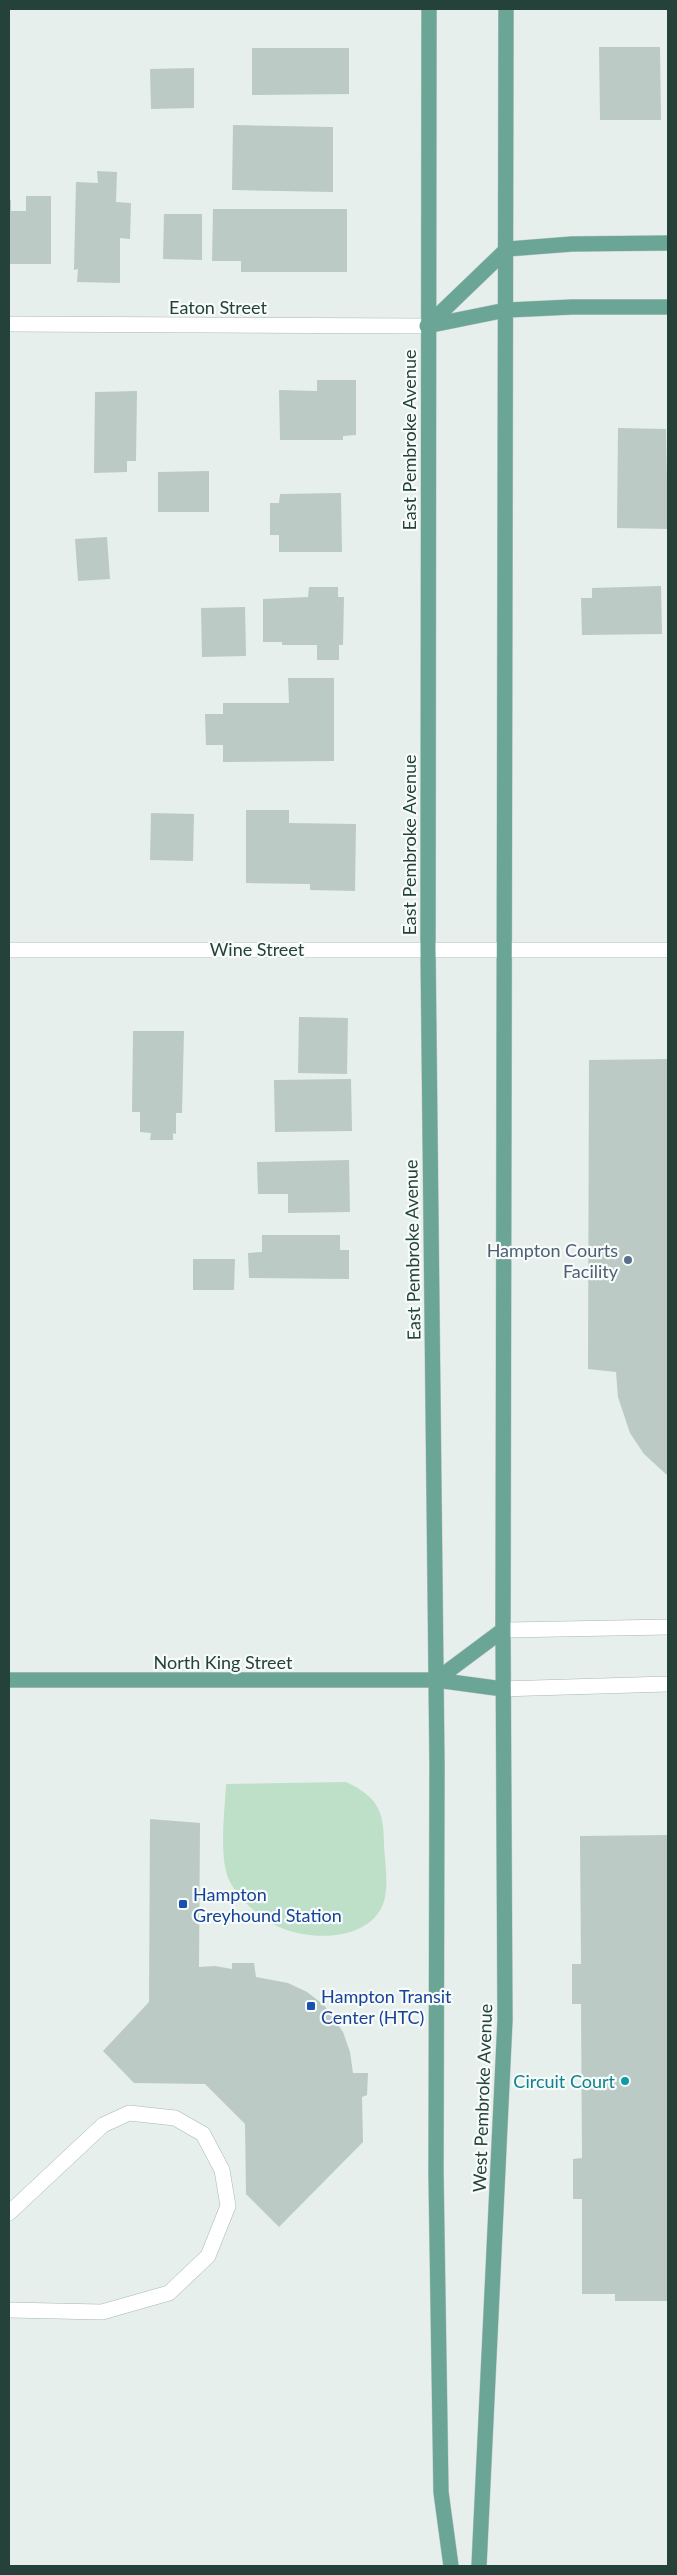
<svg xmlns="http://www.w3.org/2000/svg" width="677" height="2575" font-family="Lato,sans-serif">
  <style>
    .green { fill: #bfe0c8 }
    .building { fill: #bbcac4 }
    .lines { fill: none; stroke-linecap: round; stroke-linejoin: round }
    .minor-casing { stroke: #a8b8b2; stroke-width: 16 }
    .major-casing { stroke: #c2cac8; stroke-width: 16 }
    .minor { stroke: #fff; stroke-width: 15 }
    .major { stroke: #6aa596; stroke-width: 15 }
    .service-dot { fill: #5c6f8a; stroke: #f7fbf9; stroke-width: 2 }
    .transit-dot { fill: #1a4fb4; stroke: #f7fbf9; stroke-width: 2 }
    .culture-dot { fill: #0f9aa8; stroke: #f7fbf9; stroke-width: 2 }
    .labels { text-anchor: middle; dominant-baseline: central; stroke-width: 4.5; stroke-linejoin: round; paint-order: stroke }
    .street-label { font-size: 18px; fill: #24423a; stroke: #f7fbf9 }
    .service-label { font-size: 18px; fill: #4e5e75; stroke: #f7fbf9; text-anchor: end }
    .transit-label { font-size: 18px; fill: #164399; stroke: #f7fbf9; text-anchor: start }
    .culture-label { font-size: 18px; fill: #0d838f; stroke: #f7fbf9; text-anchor: end }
  </style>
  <rect width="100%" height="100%" fill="#e6efeb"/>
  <path class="green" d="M346 1782C378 1797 384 1811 384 1845 385 1865 391 1895 379 1912 359 1942 306 1940 277 1926 260 1918 239 1899 230 1882 218 1859 225 1810 226 1784Z"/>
  <path class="building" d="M599 47H660L661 120H600Z
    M252 48H349V94L252 95Z
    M194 68V108L151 109 150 69Z
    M233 125 333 127V192L232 190Z
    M97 171 117 172 116 202 131 203 130 239 120 238V283L77 282 78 269 74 270 76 182 98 183Z
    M26 196H51V264H9V200H11V211H26Z
    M213 209H347V272H241V261H212Z
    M164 214H202V260L163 259Z
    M317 380H356V435L343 436V440H280L279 390 317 391Z
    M137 391 136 461H127V472L94 473 95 392Z
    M618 428 666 429 668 529 617 528Z
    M209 471V512H158V472Z
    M341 493 342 552H279V535H270V503H279L280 494Z
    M107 537 110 579 78 581 75 539Z
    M661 586 662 634 582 635 581 598H592V588Z
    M309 587H338V597H344L343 645H339V660H317V645H282V642H263V599L308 597Z
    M245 607 246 656 202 657 201 608Z
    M288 678H334V761L223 762V745H206L205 714H223V703H289Z
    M246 810H289V823L356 824 355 891 310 890V884L246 883Z
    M151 813 194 814 193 861 150 860Z
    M299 1017 348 1018 347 1074 298 1073Z
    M133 1031H184L182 1113H176V1134L173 1133V1140H150L151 1133 140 1132V1112H132Z
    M668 1059V1476L644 1454 630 1433 618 1397 616 1372 588 1369 589 1060Z
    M351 1079 352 1131 275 1132 274 1080Z
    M349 1160 350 1212 288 1213V1194H258L257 1162Z
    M262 1235H340V1250H349V1279L249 1278 248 1253 262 1252Z
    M193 1259H235L234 1290H193Z
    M150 1819 200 1823 199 1967 215 1966 232 1969V1963H254L256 1977 288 1983 307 1992 324 2005 343 2032 350 2052 353 2073H368L367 2095 362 2097 363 2142 279 2227 246 2194 245 2124 205 2084 134 2083 103 2051 149 2002Z
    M668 1835V2301H615V2294H582V2199H573V2159L582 2158 581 2004H572V1964H581L580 1836Z"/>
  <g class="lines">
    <defs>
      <path id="minor" d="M9 324 427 326
        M9 950H668
        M503 1630 668 1627
        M503 1689 668 1684
        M9 2213 103 2125 129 2113 175 2118 203 2134 222 2170 228 2206 208 2256 169 2293 102 2312 9 2310"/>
      <path id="major" d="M429 9 428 949 437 1765 436 2173 441 2492 451 2566
        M427 326 507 249 572 244 668 243
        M427 326 506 310 572 307H668
        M9 1680H436L503 1689
        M436 1680 503 1630
        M479 2566 505 2020 503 1630 506 9"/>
    </defs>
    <use href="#minor" class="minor-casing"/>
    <use href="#major" class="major-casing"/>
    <use href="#minor" class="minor"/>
    <use href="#major" class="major"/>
  </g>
  <circle class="service-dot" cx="628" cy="1260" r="5"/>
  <g class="transit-dot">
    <rect x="178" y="1899" width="10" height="10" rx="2.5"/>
    <rect x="306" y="2001" width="10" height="10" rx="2.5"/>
  </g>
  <circle class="culture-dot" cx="625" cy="2081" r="5"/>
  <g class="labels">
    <g class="street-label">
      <text x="218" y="307">Eaton Street</text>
      <text transform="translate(409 440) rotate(-90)">East Pembroke Avenue</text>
      <text transform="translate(409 845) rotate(-90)">East Pembroke Avenue</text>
      <text x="257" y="949">Wine Street</text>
      <text transform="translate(412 1250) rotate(-91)">East Pembroke Avenue</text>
      <text x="223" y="1662">North King Street</text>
      <text transform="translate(482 2098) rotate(-88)">West Pembroke Avenue</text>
    </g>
    <g class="service-label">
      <text x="618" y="1250">Hampton Courts<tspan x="618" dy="21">Facility</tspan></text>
    </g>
    <g class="transit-label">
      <text x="193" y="1894">Hampton<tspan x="193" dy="21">Greyhound Station</tspan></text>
      <text x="321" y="1996">Hampton Transit<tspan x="321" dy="21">Center (HTC)</tspan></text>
    </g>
    <g class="culture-label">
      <text x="615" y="2081">Circuit Court</text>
    </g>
  </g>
  <rect width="677" height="2575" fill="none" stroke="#24423a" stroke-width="20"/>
</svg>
